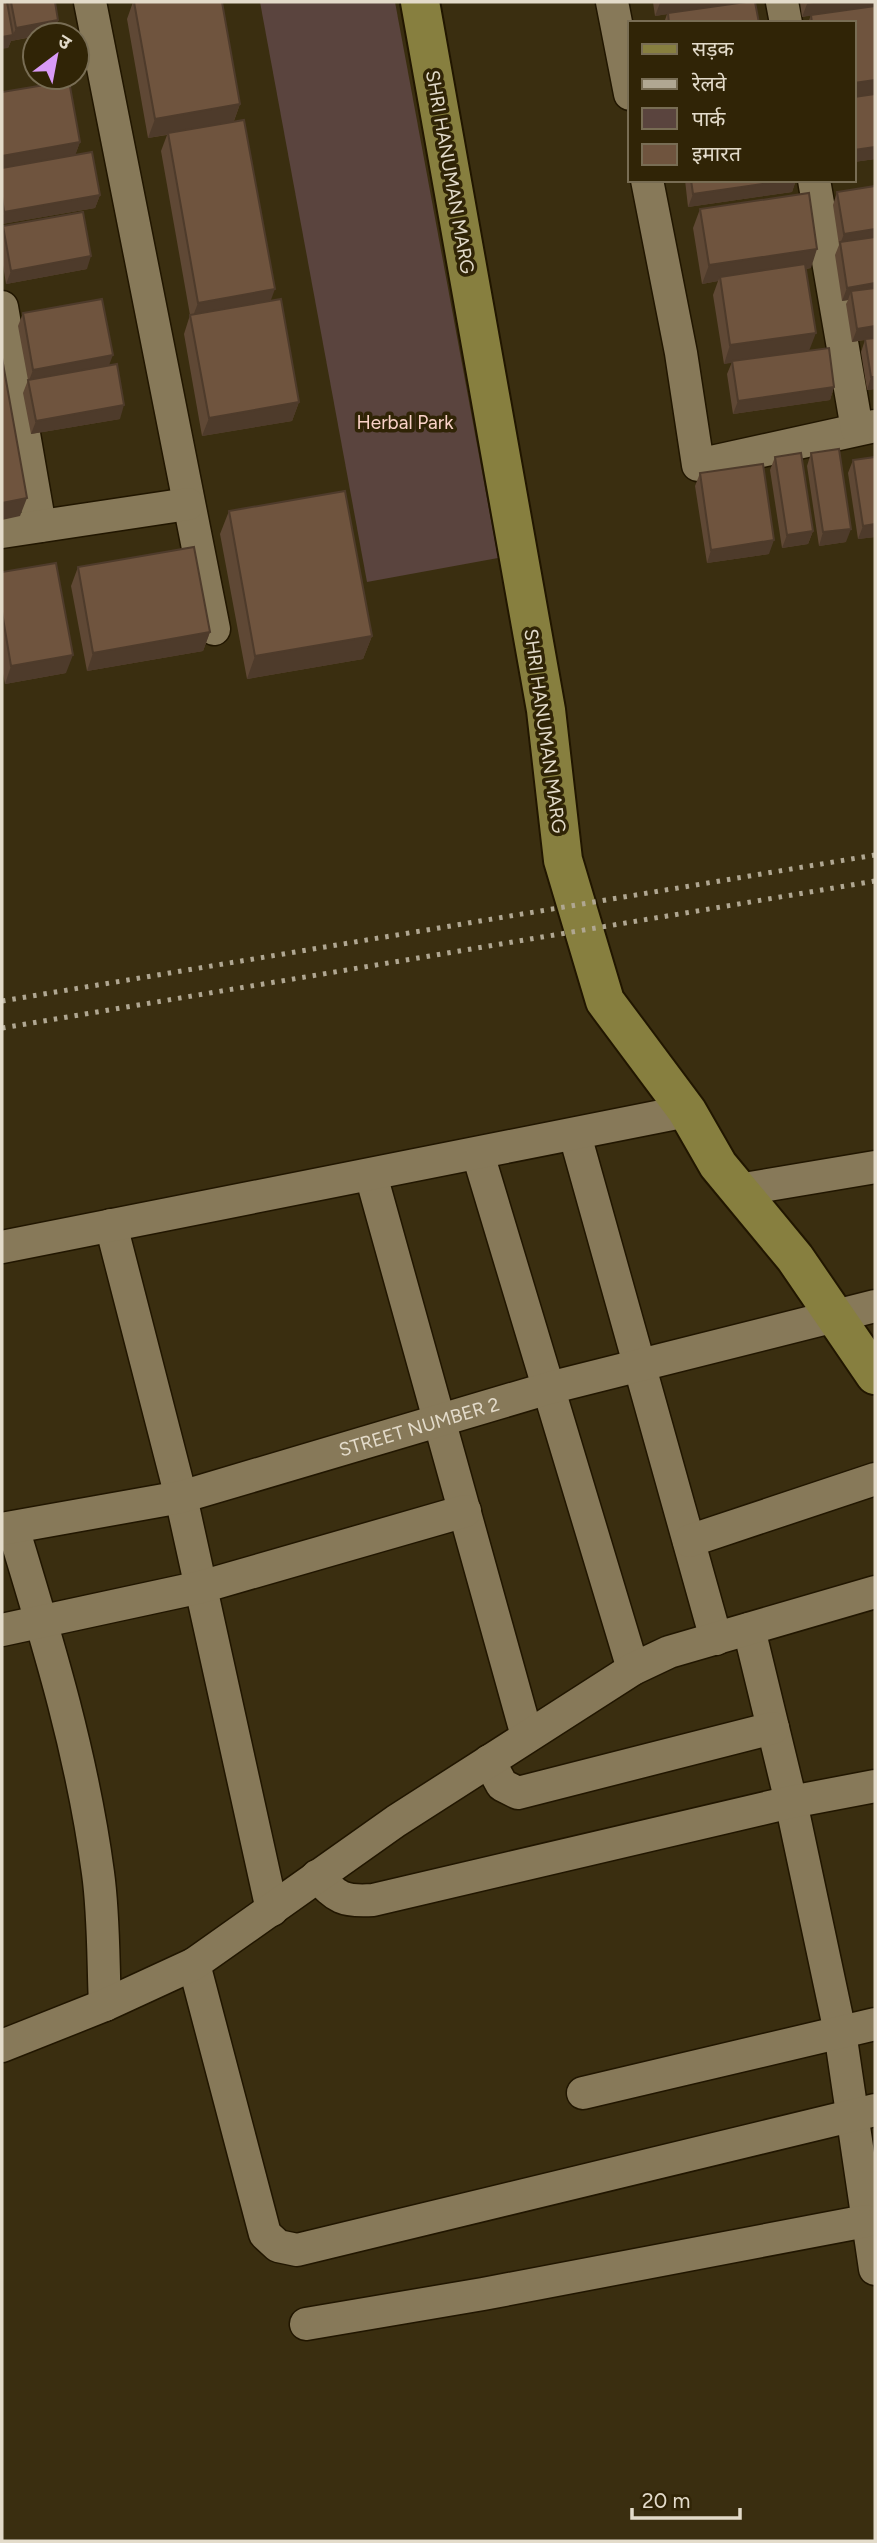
<svg xmlns="http://www.w3.org/2000/svg" width="877" height="2543" font-family="Figtree,'Noto Sans Devanagari',sans-serif">
  <style>
    .green { fill: #5a443e }
    .lines { fill: none; stroke-linecap: round; stroke-linejoin: round }
    .street-casing { stroke: #211600; stroke-width: 35 }
    .secondary-casing { stroke: #211600; stroke-width: 42 }
    .street { stroke: #877959; stroke-width: 32 }
    .secondary { stroke: #877f3f; stroke-width: 38 }
    .rail { stroke: #b0a792; stroke-width: 5; stroke-dasharray: 3.5 7; stroke-linecap: butt }
    .wall { fill: #5f4835 }
    .shaded-wall { fill: #4e3b2b }
    .building { fill: #6f543e; stroke: #4e3b2b; stroke-width: 2 }
    .labels { text-anchor: middle; dominant-baseline: central; stroke-width: 7; stroke-linejoin: round; paint-order: stroke }
    .street-label { font-size: 19px; fill: #e3dbca; stroke: #302406 }
    .park-label { font-size: 19px; fill: #fad2c8; stroke: #302406 }
  </style>
  <rect width="100%" height="100%" fill="#3a2e10"/>
  <path class="green" d="M260 2H395L498 558 367 582Z"/>
  <g class="lines">
    <defs>
      <g id="street">
        <path d="M90 2 214 629"/>
        <path d="M612 2 630 94"/>
        <path d="M782 2 786 23"/>
        <path d="M647 180 681 353 698 465 875 426"/>
        <path d="M814 180 857 429"/>
        <path d="M2 307 40 526"/>
        <path d="M2 532 188 504"/>
        <path d="M575 1135 716 1639"/>
        <path d="M478 1154 633 1669"/>
        <path d="M371 1175 527 1736"/>
        <path d="M738 1190 875 1167"/>
        <path d="M111 1225 181 1497 272 1910"/>
        <path d="M2 1247 687 1111"/>
        <path d="M13 1528C48 1643 82 1753 98 1873 104 1916 103 1962 105 2005"/>
        <path id="s1" d="M2 1529 181 1497 549 1388 875 1306"/>
        <path d="M689 1541 875 1479"/>
        <path d="M749 1629 791 1802 840 2032 875 2269"/>
        <path d="M2 1630 201 1587 465 1511"/>
        <path d="M489 1761 502 1785 518 1793 773 1728"/>
        <path d="M317 1876C337 1898 343 1902 373 1900L791 1802 875 1786"/>
        <path d="M194 1964 265 2234 278 2246 297 2250 875 2110"/>
        <path d="M2 2046 105 2005 194 1964 396 1821 633 1669 669 1652 875 1592"/>
        <path d="M583 2093 875 2024"/>
        <path d="M306 2324 483 2294 866 2221"/>
      </g>
      <path id="secondary" d="M420 2 546 710 563 860 605 1001 687 1111 718 1165 795 1258 875 1375"/>
    </defs>
    <use href="#street" class="street-casing"/>
    <use href="#secondary" class="secondary-casing"/>
    <use href="#street" class="street"/>
    <use href="#secondary" class="secondary"/>
    <path class="rail" d="M2 1001 875 855
      M2 1028 875 881"/>
  </g>
  <path class="wall" d="M2 2H55L58 20 54 33 11 41 8 48Z
    M133 2H222L240 104 234 121 271 301 299 402 292 421 202 436 184 334 190 315 161 151 167 135 148 138 127 19Z
    M653 2H755L759 23H664L667 14 655 16Z
    M800 2H875V159L854 162V23H808L811 15 802 17Z
    M2 92 80 142 75 155 100 195 95 208 2 224Z
    M685 180H796L792 192 688 207Z
    M837 192 875 389 867 390 861 352 865 340 852 342 846 304 848 300 842 301 835 255 839 245 833 205Z
    M700 209 811 268 806 269 809 351 834 387 830 400 733 414 727 374 732 362 724 364 713 295 718 281 702 284 693 228Z
    M3 226 87 269 6 284 2 259V229Z
    M23 313 109 366 120 419 31 434 23 393 28 380 18 326Z
    M811 453 846 542 819 546 807 466Z
    M775 457 813 531 808 544 782 548 770 470Z
    M875 457V537L858 539 848 473 853 460Z
    M700 473 769 554 707 563 695 486Z
    M229 511 372 636 363 659 247 679 220 534Z
    M78 567 210 632 203 651 87 671 71 586Z
    M2 572 66 673 5 684 2 668Z"/>
  <path class="shaded-wall" d="M667 2H751L655 16 660 3Z
    M820 2H875V6L802 17 807 4Z
    M58 20 54 33 35 35V36L11 41 8 48 2 49V37L13 35 16 28Z
    M875 80V97L854 100V83Z
    M240 104 233 123 148 138 155 119Z
    M80 142 75 156 2 168V156Z
    M875 147V159L854 162V150Z
    M790 180H796L792 192 688 207 693 194Z
    M100 195 95 208 2 224V219L4 212Z
    M875 229V242L840 244 844 234Z
    M817 249 811 268 721 281 720 277 718 281 702 284 709 265Z
    M91 256 87 269 6 284 11 271Z
    M875 283V296L851 291 848 300 842 301 847 288Z
    M275 289 268 308 191 321 198 303Z
    M875 326V338L852 342 857 329Z
    M816 333 809 351 724 364 730 345Z
    M113 355 108 368 28 383 33 370Z
    M871 377H875V389L867 390Z
    M834 387 830 400 733 414 738 401Z
    M299 402 292 421 202 436 209 418Z
    M124 405 120 419 31 434 36 421Z
    M27 498 20 516 2 520V503Z
    M875 524V537L858 539 863 526Z
    M851 529 846 542 819 546 823 532Z
    M813 531 808 544 782 548 787 535Z
    M774 540 769 554 707 563 711 550Z
    M210 632 203 651 87 671 93 653Z
    M372 636 363 659 247 679 255 656Z
    M73 655 66 673 5 684 11 666Z"/>
  <path class="building" d="M2 2H7L13 35 2 37Z
    M11 2H55L58 20 16 28Z
    M134 2H222L240 104 155 119Z
    M746 2H755L759 23H669L668 13Z
    M875 6V80L854 83V23H812L811 15Z
    M69 81 80 142 2 156V92Z
    M875 94V147L854 150V97Z
    M244 120 275 289 198 303 168 133Z
    M92 152 100 195 4 212 2 197V168Z
    M691 180H790L693 194Z
    M875 186V229L844 234 837 192Z
    M809 193 817 249 709 265 700 209Z
    M83 212 91 256 11 271 3 226Z
    M875 237V283L847 288 840 242Z
    M805 264 816 333 730 345 720 277Z
    M875 288V326L857 329 851 291Z
    M102 299 113 355 33 370 23 313Z
    M281 299 299 402 209 418 190 315Z
    M875 338V377H871L865 339Z
    M829 348 834 387 738 401 732 361Z
    M2 358 27 498 2 503Z
    M117 364 124 405 36 421 28 380Z
    M839 449 851 529 823 532 811 453Z
    M801 453 813 531 787 535 775 457Z
    M875 457V524L863 526 853 460Z
    M763 464 774 540 711 550 700 473Z
    M345 491 372 636 255 656 229 511Z
    M194 547 210 632 93 653 78 567Z
    M56 563 73 655 11 666 2 612V572Z"/>
  <g class="labels">
    <g class="street-label">
      <text transform="translate(450 172) rotate(80)">SHRI HANUMAN MARG</text>
      <text transform="translate(545 731) rotate(82)">SHRI HANUMAN MARG</text>
      <text stroke="none"><textPath href="#s1" startOffset="430">STREET NUMBER 2</textPath></text>
    </g>
    <g class="park-label">
      <text x="405" y="422">Herbal Park</text>
    </g>
  </g>
  <rect width="877" height="2543" fill="none" stroke="#e3dbca" stroke-width="7"/>
  <rect x="628" y="21" width="228" height="161" fill="#302406" stroke="#786d54" stroke-width="2"/>
  <rect x="642" y="44" width="35" height="10" fill="#877f3f" stroke="#786d54" stroke-width="2"/>
  <text x="692" y="56" font-size="21" fill="#e3dbca">सड़क</text>
  <rect x="642" y="79" width="35" height="10" fill="#b0a792" stroke="#786d54" stroke-width="2"/>
  <text x="692" y="91" font-size="21" fill="#e3dbca">रेलवे</text>
  <rect x="642" y="108" width="35" height="21" fill="#5a443e" stroke="#786d54" stroke-width="2"/>
  <text x="692" y="126" font-size="21" fill="#e3dbca">पार्क</text>
  <rect x="642" y="144" width="35" height="21" fill="#6f543e" stroke="#786d54" stroke-width="2"/>
  <text x="692" y="161" font-size="21" fill="#e3dbca">इमारत</text>
  <g transform="translate(56 56) rotate(32)"><circle r="33" fill="#302406" stroke="#786d54" stroke-width="2"/>
  <path d="M0-5L12 26L0 18L-12 26Z" fill="#d99af7"/>
  <text y="-10" font-size="19" font-weight="bold" text-anchor="middle" fill="#e3dbca">उ</text>
  </g>
  <path d="M632 2508v10h108v-10" fill="none" stroke="#e3dbca" stroke-width="3.5"/>
  <text x="642" y="2508" font-size="21" fill="#e3dbca" stroke="#302406" stroke-width="5" paint-order="stroke">20 m</text>
</svg>
